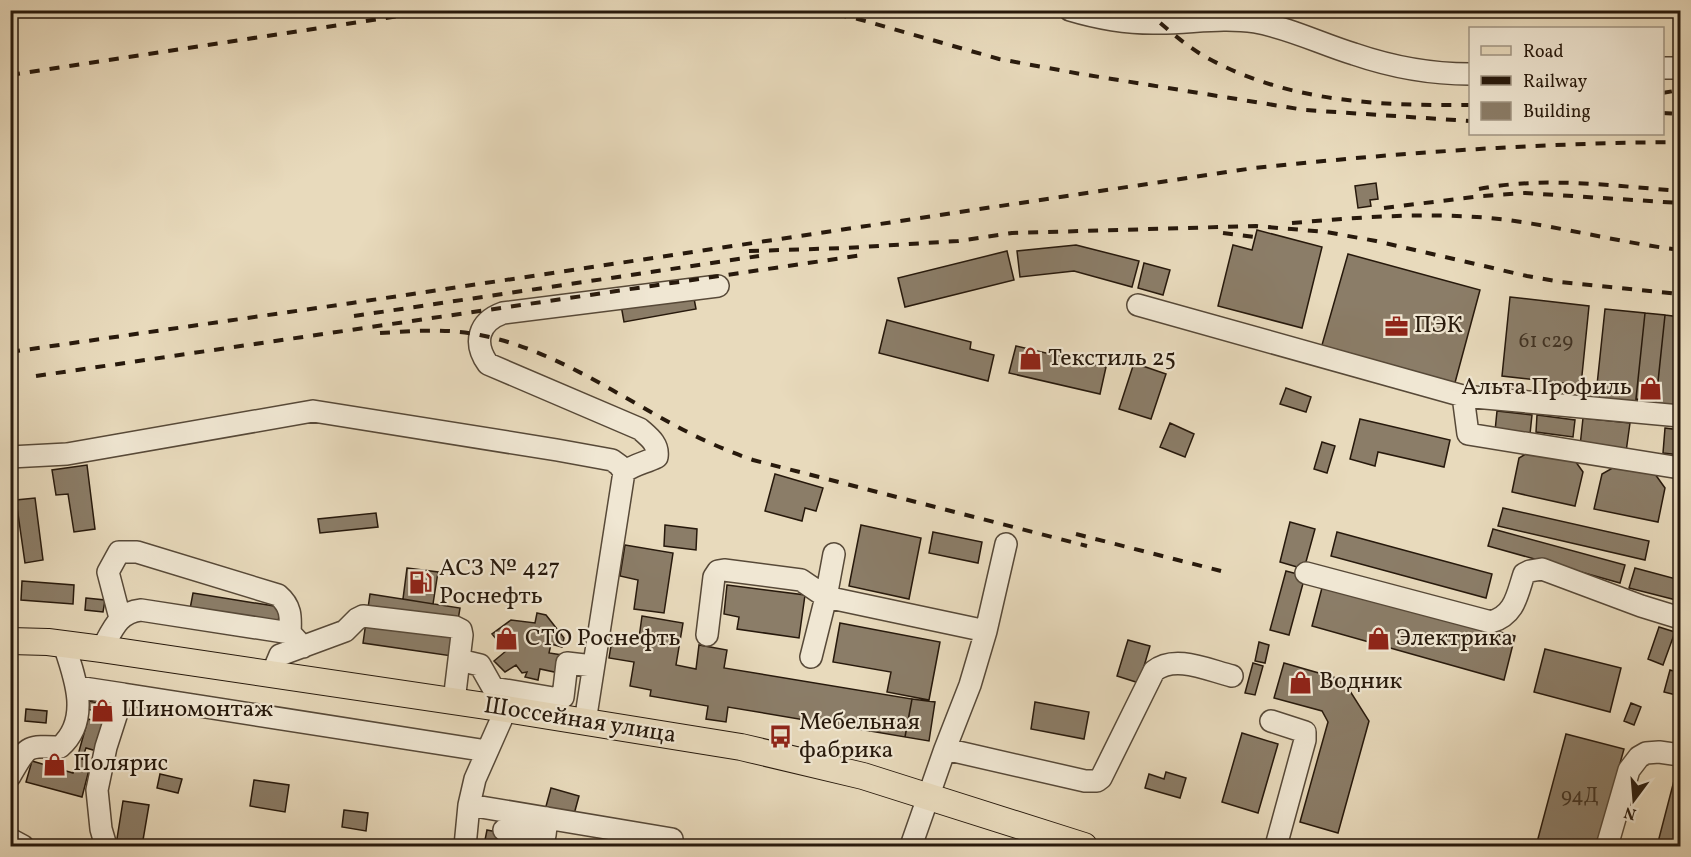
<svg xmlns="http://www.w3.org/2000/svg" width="1691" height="857" font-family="Vollkorn,serif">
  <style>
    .building { fill: #8b7d68; stroke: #27190c; stroke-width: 1.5 }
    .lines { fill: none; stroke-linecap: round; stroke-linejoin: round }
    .minor-casing { stroke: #574938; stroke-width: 24 }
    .major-casing { stroke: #27190c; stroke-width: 28 }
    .minor { stroke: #f0e7d3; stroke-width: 21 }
    .major { stroke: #e8dabc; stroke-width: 26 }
    .rail { stroke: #27190c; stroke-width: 4; stroke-dasharray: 10 10; stroke-linecap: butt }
    .labels { text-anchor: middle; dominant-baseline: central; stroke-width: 4.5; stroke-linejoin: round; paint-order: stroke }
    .number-label { font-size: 21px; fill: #403223 }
    .poi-label { font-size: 24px; fill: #27190c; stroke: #f0e7d3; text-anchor: start }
    .street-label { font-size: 24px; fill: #27190c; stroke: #f0e7d3 }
  </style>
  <rect width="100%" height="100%" fill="#e8dabc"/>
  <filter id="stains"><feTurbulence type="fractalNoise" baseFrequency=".00333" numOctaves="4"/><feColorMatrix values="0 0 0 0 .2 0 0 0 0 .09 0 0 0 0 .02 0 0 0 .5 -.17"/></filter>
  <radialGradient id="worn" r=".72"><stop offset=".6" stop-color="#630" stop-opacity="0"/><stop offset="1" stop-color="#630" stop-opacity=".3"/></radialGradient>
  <path class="building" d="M1376 183 1378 199 1370 200 1371 206 1358 208 1355 186Z
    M1257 230 1322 247 1302 328 1218 306 1233 245 1252 250Z
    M1076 245 1139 261 1132 287 1074 271 1020 277 1017 251Z
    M1007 251 1014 280 905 307 898 278Z
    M1348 254 1480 290 1453 390 1320 352Z
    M1144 263 1170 270 1163 295 1138 288Z
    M693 293 696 309 624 322 621 305Z
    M1510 297 1589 306 1581 385 1502 376Z
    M1605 309 1645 313 1635 408 1595 404Z
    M1645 313 1665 315 1656 401 1636 399Z
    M1665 315 1680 317V412L1655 410Z
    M887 320 971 342 970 349 994 355 988 381 879 353Z
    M1016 346 1106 367 1100 394 1009 373Z
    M1134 363 1166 374 1151 419 1119 409Z
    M1286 388 1311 397 1306 412 1280 404Z
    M1497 411 1532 415 1530 434 1495 431Z
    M1537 415 1575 420 1573 437 1536 432Z
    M1583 418 1630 423 1626 452 1580 446Z
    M1360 419 1450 440 1444 467 1378 452 1375 466 1350 459Z
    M1170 423 1194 434 1185 457 1160 447Z
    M1665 428 1680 430V455L1663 453Z
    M1322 442 1335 446 1327 473 1314 469Z
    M1534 449 1573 458 1583 472 1575 506 1512 492 1519 458Z
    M87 465 95 529 74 532 68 494 56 495 52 470Z
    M1616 466 1655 474 1665 488 1658 522 1594 509 1602 474Z
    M775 474 823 488 816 511 805 508 802 521 765 511Z
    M35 498 43 560 25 563 16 500Z
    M1503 508 1649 541 1645 560 1498 526Z
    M376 513 378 527 320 533 318 519Z
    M1290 522 1315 529 1304 569 1280 562Z
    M665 525 697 529 696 550 664 546Z
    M861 525 921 538 909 599 849 586Z
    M1493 529 1625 565 1620 583 1488 546Z
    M933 532 982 542 978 563 929 553Z
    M1337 532 1492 574 1486 598 1331 556Z
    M625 545 673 553 664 613 634 609 638 580 620 576Z
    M407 568 438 572 433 604 403 599Z
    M1635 568 1680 580V601L1629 588Z
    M1286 571 1305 576 1289 635 1270 630Z
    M22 581 74 585 73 604 21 600Z
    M1323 584 1515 636 1504 680 1312 626Z
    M727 585 805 595 799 638 737 629 739 617 724 614Z
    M193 593 280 607 278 623 190 609Z
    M370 594 460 608 452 656 363 643Z
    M86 598 105 600 103 612 85 610Z
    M537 613 546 615 564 638 562 647 551 644 549 653 562 655 559 673 540 669 538 680 525 677 527 672 522 673 516 665 505 672 494 661 506 651 492 634 511 620 535 623Z
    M642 616 683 623 676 665 696 669 699 645 727 650 724 668 912 699 905 737 728 707 726 722 706 719 708 706 650 696 651 690 630 686 634 662 609 658 613 634 639 638Z
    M840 623 940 642 929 700 887 692 891 672 833 662Z
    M1659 627 1675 632 1663 665 1648 659Z
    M1128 640 1150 646 1139 683 1117 676Z
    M1259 642 1269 645 1265 663 1255 661Z
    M1545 649 1621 668 1610 712 1534 692Z
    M1253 663 1263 666 1255 695 1245 693Z
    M1284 663 1343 680 1369 721 1338 833 1300 822 1328 722 1322 711 1274 698Z
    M1670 670 1680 673V696L1664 692Z
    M912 699 935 702 929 741 905 737Z
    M89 701 112 706 108 724 97 722 99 712 87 709Z
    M1035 702 1089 712 1084 739 1031 729Z
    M1631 703 1641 707 1634 725 1624 721Z
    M26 709 47 711 46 723 25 721Z
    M88 719 108 724 100 752 86 748 82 759 91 762 82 797 26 782 32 761 73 773Z
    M1242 733 1278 744 1258 813 1222 802Z
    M1566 734 1624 749 1597 846 1586 844 1585 846H1536Z
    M1166 772 1186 778 1180 798 1145 788 1149 774 1164 779Z
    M1676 773 1680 774V846H1657Z
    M160 774 182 779 178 793 157 788Z
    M254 780 289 785 285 812 250 806Z
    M551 788 579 796 573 818 545 810Z
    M123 801 149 805 142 846 116 845Z
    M344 810 368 813 366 831 342 827Z
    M487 830 508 834 505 846 484 845Z"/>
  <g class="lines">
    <defs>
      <path id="minor" d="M1070 10C1100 19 1128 24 1160 23 1191 23 1223 17 1255 22 1290 28 1321 44 1354 54 1392 67 1431 74 1470 74
        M1662 68H1680
        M1138 305 1463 396 1468 434 1680 468
        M1463 396 1680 416
        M10 457 67 454 313 411 557 450 612 460 619 465 624 472
        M1306 573 1491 622C1515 615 1517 595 1524 574L1530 571 1542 569 1641 606 1680 618
        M120 618 108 572 119 552H137L278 595C291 606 291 616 290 633L303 647
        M707 635 714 577 718 571 724 570 801 580 826 597 986 631
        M102 649C112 631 118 612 141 610L290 633
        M811 657 826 597 834 554
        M459 660 480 665 493 688 559 699 563 697 567 663 593 666
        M272 674 280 655 345 631 357 619 363 616 455 627 461 630 462 635 454 701
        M77 687 123 694 106 747 97 790 101 829 106 846
        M123 694 487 751
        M1271 721 1305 732V740L1276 846
        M585 722 624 472C635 464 645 463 657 457 659 444 649 437 640 429L488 364C473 343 478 322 503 313L718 286
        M945 749 970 685 986 631 1006 544
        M10 776C28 746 24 746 60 747 91 720 75 677 64 645
        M469 805 672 839
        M504 830 543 836 545 835 547 818
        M10 839 23 846
        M465 846 469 805 475 779 506 709
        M911 846 945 749 1085 781H1097L1101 778 1154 671C1175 654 1208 670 1232 676
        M1607 846 1629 770 1639 757 1646 753 1659 752 1680 755"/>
      <path id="major" d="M10 641 48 642 102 649 506 709 741 747 863 776 1084 846"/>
    </defs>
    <use href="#minor" class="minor-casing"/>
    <use href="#major" class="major-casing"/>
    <use href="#minor" class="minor"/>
    <use href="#major" class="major"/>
    <path class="rail" d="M817 10 858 19 999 59 1081 74 1305 110 1470 121
      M1145 10C1163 25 1180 41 1199 53 1281 102 1377 106 1470 105
      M10 75 438 10
      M1662 93 1680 90
      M1662 113 1680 114
      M1479 189C1545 176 1614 186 1680 191
      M1384 208 1482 196 1525 193 1680 203
      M1292 223C1364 217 1436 211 1508 220 1566 228 1623 243 1680 250
      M1223 233 1255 237
      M749 251 846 248 958 241 1012 233 1256 226 1326 232 1376 241 1527 276 1561 282 1680 294
      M354 316 759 256
      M380 333C413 331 447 328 480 335 552 349 614 393 678 427 702 440 727 451 753 460L1087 546
      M10 352 352 303 1254 168C1395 153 1538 143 1680 142
      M36 376 863 255
      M1076 534 1221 571"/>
  </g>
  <defs>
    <symbol id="office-bare" viewBox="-9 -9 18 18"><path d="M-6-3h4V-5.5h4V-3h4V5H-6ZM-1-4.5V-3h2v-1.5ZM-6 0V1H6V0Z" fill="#8f2418" stroke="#f0e7d3" stroke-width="2.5" paint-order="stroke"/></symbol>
    <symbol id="shop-bare" viewBox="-9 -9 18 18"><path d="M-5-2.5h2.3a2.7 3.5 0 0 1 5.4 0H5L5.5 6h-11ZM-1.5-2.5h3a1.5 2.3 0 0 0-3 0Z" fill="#8f2418" stroke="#f0e7d3" stroke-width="2.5" paint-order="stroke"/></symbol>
    <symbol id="fuel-bare" viewBox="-9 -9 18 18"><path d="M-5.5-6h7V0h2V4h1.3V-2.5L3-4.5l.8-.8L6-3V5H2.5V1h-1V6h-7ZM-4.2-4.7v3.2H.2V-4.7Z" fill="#8f2418" stroke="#f0e7d3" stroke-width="2.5" paint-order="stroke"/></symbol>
    <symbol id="bus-bare" viewBox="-9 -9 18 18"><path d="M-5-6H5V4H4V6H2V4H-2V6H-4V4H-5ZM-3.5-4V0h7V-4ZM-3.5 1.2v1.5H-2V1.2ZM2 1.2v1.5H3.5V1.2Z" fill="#8f2418" stroke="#f0e7d3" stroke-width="2.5" paint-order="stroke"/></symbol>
  </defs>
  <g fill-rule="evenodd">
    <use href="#office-bare" x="1380" y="310" width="33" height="33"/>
    <use href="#shop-bare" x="1014" y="342" width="33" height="33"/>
    <use href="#shop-bare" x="1634" y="372" width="33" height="33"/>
    <use href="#fuel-bare" x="404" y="566" width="33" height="33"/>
    <use href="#shop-bare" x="490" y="622" width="33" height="33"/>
    <use href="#shop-bare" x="1362" y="622" width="33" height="33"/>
    <use href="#shop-bare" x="1284" y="666" width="33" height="33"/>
    <use href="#shop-bare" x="86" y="694" width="33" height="33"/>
    <use href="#bus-bare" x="764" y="720" width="33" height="33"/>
    <use href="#shop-bare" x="38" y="748" width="33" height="33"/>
  </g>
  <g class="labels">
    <g class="number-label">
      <text x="1546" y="341">61 с29</text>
      <text x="1580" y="796">94Д</text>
    </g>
    <g class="poi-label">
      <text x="1414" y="326">ПЭК</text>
      <text x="1048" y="359">Текстиль 25</text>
      <text x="1632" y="388" text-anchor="end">Альта Профиль</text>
      <text x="439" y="569">АСЗ № 427<tspan x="439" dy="28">Роснефть</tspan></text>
      <text x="525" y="639">СТО Роснефть</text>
      <text x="1396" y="639">Электрика</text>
      <text x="1319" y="682">Водник</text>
      <text x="121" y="710">Шиномонтаж</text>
      <text x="799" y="723">Мебельная<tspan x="799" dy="28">фабрика</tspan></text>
      <text x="73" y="764">Полярис</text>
    </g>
    <g class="street-label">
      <text transform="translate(580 721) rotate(9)">Шоссейная улица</text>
    </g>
  </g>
  <rect width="1691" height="857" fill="none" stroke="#e8dabc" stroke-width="36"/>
  <rect x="12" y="12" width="1667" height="833" fill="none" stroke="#27190c" stroke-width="3"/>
  <rect x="18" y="18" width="1655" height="821" fill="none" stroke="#27190c" stroke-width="1.5"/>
  <rect x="1469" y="27" width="195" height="108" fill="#f0e7d3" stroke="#a09583" stroke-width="1.5"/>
  <rect x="1481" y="46" width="30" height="9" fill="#e8dabc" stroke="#a09583" stroke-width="1.5"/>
  <text x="1523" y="57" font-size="18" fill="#27190c">Road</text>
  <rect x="1481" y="76" width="30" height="9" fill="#27190c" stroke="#a09583" stroke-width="1.5"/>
  <text x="1523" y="87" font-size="18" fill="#27190c">Railway</text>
  <rect x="1481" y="102" width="30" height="18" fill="#8b7d68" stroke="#a09583" stroke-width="1.5"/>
  <text x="1523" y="117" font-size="18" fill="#27190c">Building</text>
  <g transform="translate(1634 800) rotate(196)" stroke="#f0e7d3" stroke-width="4.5" paint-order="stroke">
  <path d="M0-4.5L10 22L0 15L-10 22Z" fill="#27190c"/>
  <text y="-9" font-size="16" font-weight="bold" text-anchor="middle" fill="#27190c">N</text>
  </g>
  <rect width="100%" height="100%" filter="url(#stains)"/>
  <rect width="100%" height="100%" fill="url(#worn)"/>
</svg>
